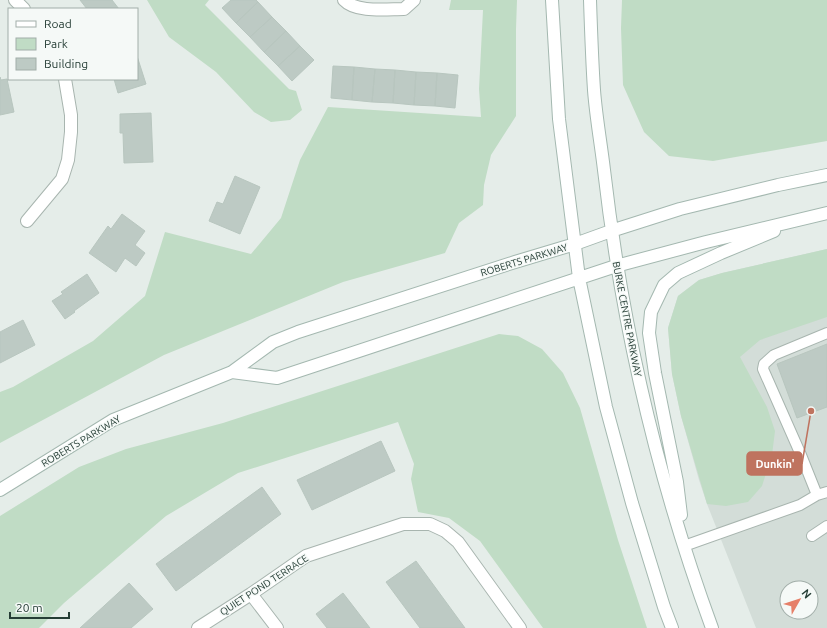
<svg xmlns="http://www.w3.org/2000/svg" width="827" height="628" font-family="Ubuntu,sans-serif">
  <style>
    .built { fill: #d3ddd8; fill-rule: evenodd }
    .green { fill: #c0dcc5 }
    .building { fill: #bdcac4; stroke: #b8c6bf }
    .lines { fill: none; stroke-linecap: round; stroke-linejoin: round }
    .lane-casing { stroke: #a8b5af; stroke-width: 12 }
    .street-casing { stroke: #a8b5af; stroke-width: 14 }
    .secondary-casing { stroke: #a4b8b0; stroke-width: 14 }
    .lane { stroke: #fff; stroke-width: 10 }
    .street { stroke: #fff; stroke-width: 12 }
    .secondary { stroke: #fff; stroke-width: 12 }
    .labels { text-anchor: middle; dominant-baseline: central; stroke-width: 3; stroke-linejoin: round; paint-order: stroke }
    .street-label { font-size: 10px; fill: #253d35; stroke: #f5f9f7 }
    .leader { fill: none; stroke: #bf735f; stroke-width: 1.5 }
    .callout-dot { fill: #bf735f; stroke: #f5f9f7; stroke-width: 1.5 }
    .callout { fill: #bf735f; stroke: #bf735f; stroke-width: 1.5 }
    .callout-label { font-size: 11px; text-anchor: middle; font-weight: bold; fill: #fff }
  </style>
  <rect width="100%" height="100%" fill="#e5ede9"/>
  <path class="built" d="M827 249V628H756L707 504 699 480 681 416 672 374 668 328 678 296 699 280 722 273ZM787 588H811V612H787Z"/>
  <path class="green" d="M147 0H209L205 5 289 89 296 91 302 110 290 120 271 122 254 112 216 72 169 37Z
    M451 0H517L516 29V116L491 155 484 185 483 205 459 223 445 253 343 282 164 355 0 443V392L13 387 93 341 145 296 165 232 251 254 281 218 300 160 328 107 481 117 479 89 483 10H449Z
    M622 0H827V141L713 161 669 156 644 132 623 85 621 28Z
    M827 249V317L760 340 740 357 767 407 775 431 772 455 762 486 748 502 726 506 707 504 681 416 672 374 668 328 678 296 699 280 722 273Z
    M499 334 518 336 542 349 563 373 580 408 618 540 647 628H543L480 541 449 518 418 512 411 479 414 464 398 422 238 473 166 516 64 603 39 628H0V516L79 467 126 449 223 423Z"/>
  <path class="building" d="M80 0H112L119 9H87Z
    M231 0H256L258 2 236 23 222 8Z
    M258 2 272 17 250 37 236 23Z
    M272 17 286 31 264 52 250 37Z
    M286 31 300 46 278 66 264 52Z
    M300 46 314 60 292 81 278 66Z
    M137 56 146 84 118 93 114 79H137Z
    M333 66 354 67 352 100 331 98Z
    M354 67 375 69 372 102 352 100Z
    M375 69 395 70 393 103 372 102Z
    M395 70 416 72 414 105 393 103Z
    M416 72 437 73 435 106 414 105Z
    M437 73 458 75 455 108 435 106Z
    M0 77 1 80 7 79 14 112 0 115Z
    M151 113 153 162 124 163 123 133H120V114Z
    M235 176 260 187 240 234 209 221 217 202 223 204Z
    M122 214 145 231 135 245 145 253 136 266 125 258 116 272 89 253 108 226 111 229Z
    M87 274 99 293 74 311 75 312 65 319 52 301 63 294 61 292Z
    M23 320 35 345 0 363V332Z
    M827 344V407L797 418 777 364Z
    M381 441 395 471 312 510 297 480Z
    M262 487 281 514 176 591 156 564Z
    M416 561 465 628H420L386 582Z
    M129 583 153 609 131 628H80Z
    M343 593 370 628H327L316 614Z"/>
  <g class="lines">
    <defs>
      <path id="lane" d="M817 495 801 455 763 369 764 364 774 355 827 333
        M812 536 827 526
        M684 546 800 505 817 495 827 492"/>
      <path id="street" d="M15 0 24 9
        M344 0C356 13 387 9 404 9L414 0
        M27 221 62 179 68 160 71 132V115L65 79
        M251 594 277 628
        M198 628 251 594 306 556 403 524H430L445 531 458 542 520 628"/>
      <path id="secondary" d="M552 0 559 119 579 278 606 407 632 503 664 607 672 628
        M590 0C591 30 592 60 594 90 596 117 601 144 604 170 622 326 658 481 712 628
        M232 372 277 378 616 266 706 242 827 213
        M0 490 113 420 232 372 273 342 298 332 515 262 575 244 611 231 680 209 778 185 827 175
        M681 515 677 482 655 373 649 333 651 312 664 285 678 273 721 253 774 231"/>
    </defs>
    <use href="#lane" class="lane-casing"/>
    <use href="#street" class="street-casing"/>
    <use href="#secondary" class="secondary-casing"/>
    <use href="#lane" class="lane"/>
    <use href="#street" class="street"/>
    <use href="#secondary" class="secondary"/>
  </g>
  <g class="labels">
    <g class="street-label">
      <text transform="translate(524 260) rotate(-17)">ROBERTS PARKWAY</text>
      <text transform="translate(627 319) rotate(79)">BURKE CENTRE PARKWAY</text>
      <text transform="translate(81 441) rotate(-31)">ROBERTS PARKWAY</text>
      <text transform="translate(264 585) rotate(-33)">QUIET POND TERRACE</text>
    </g>
  </g>
  <path class="leader" d="M811 411L802 464"/>
  <circle class="callout-dot" cx="811" cy="411" r="4"/>
  <rect class="callout" x="747" y="452" width="55" height="23" rx="4"/>
  <g class="callout-label">
    <text x="775" y="468">Dunkin'</text>
  </g>
  <rect x="8" y="8" width="130" height="72" fill="#f5f9f7" stroke="#a2aea9"/>
  <rect x="16" y="21" width="20" height="6" fill="#ffffff" stroke="#a2aea9"/>
  <text x="44" y="28" font-size="12" fill="#253d35">Road</text>
  <rect x="16" y="38" width="20" height="12" fill="#c0dcc5" stroke="#a2aea9"/>
  <text x="44" y="48" font-size="12" fill="#253d35">Park</text>
  <rect x="16" y="58" width="20" height="12" fill="#bdcac4" stroke="#a2aea9"/>
  <text x="44" y="68" font-size="12" fill="#253d35">Building</text>
  <g transform="translate(799 600) rotate(51)"><circle r="19" fill="#f5f9f7" stroke="#a2aea9"/>
  <path d="M0-3L7 15L0 10L-7 15Z" fill="#e68069"/>
  <text y="-6" font-size="11" font-weight="bold" text-anchor="middle" fill="#253d35">N</text>
  </g>
  <path d="M10 612v6h59v-6" fill="none" stroke="#253d35" stroke-width="2"/>
  <text x="16" y="612" font-size="12" fill="#253d35" stroke="#f5f9f7" stroke-width="3" paint-order="stroke">20 m</text>
</svg>
